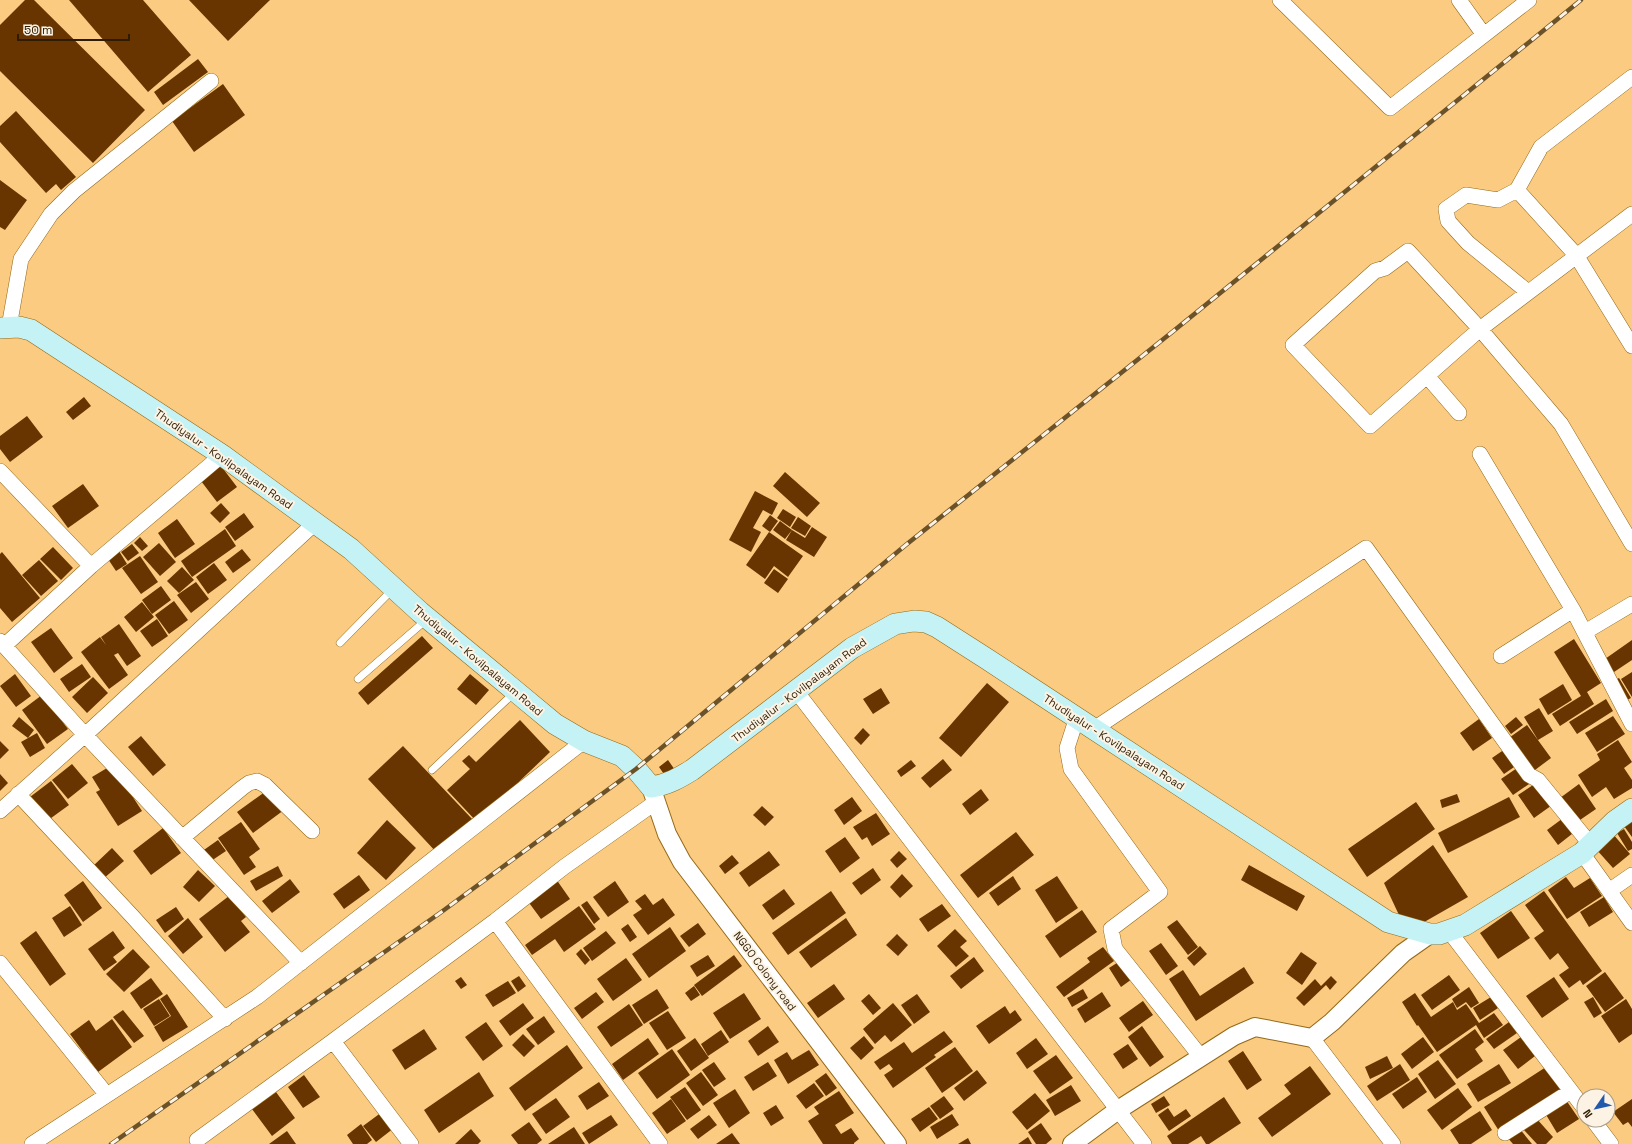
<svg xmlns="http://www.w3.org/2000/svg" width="1632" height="1144" font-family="'Space Grotesk',sans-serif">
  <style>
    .building { fill: #683500 }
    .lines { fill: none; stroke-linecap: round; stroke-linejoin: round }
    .service-casing { stroke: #946918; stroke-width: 8 }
    .minor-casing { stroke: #946918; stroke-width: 16 }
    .tertiary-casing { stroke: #946918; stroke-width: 20 }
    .secondary-casing { stroke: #946918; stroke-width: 22 }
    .service { stroke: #fff; stroke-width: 7 }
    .minor { stroke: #fff; stroke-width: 15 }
    .tertiary { stroke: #fff; stroke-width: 18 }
    .secondary { stroke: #c5f3f5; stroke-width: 21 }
    .rail-casing { stroke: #6c5228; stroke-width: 4.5 }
    .rail { stroke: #fcf3e5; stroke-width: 3; stroke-dasharray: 9; stroke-linecap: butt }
    .labels { text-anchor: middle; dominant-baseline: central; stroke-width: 4; stroke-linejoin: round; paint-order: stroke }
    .street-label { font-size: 11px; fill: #2d1c00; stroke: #fcf3e5 }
  </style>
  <rect width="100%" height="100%" fill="#facb81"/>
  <path class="building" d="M25 0H34L145 110 93 163 0 71V25Z
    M69 0H143L191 55 148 92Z
    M189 0H270L228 41Z
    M198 59 208 72 163 105 154 92Z
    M223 84 245 115 194 152 172 121Z
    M16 111 76 177 61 190 56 184 46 193 0 142V126Z
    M0 180 27 200 5 230 0 227Z
    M84 397 91 406 73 420 66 412Z
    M27 416 43 437 10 462 0 449V436Z
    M218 462 237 487 217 502 198 477Z
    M785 472 820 503 807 517 773 486Z
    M83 484 99 506 68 528 52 506Z
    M755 491 778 503 772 515 763 510 753 528 761 532 751 552 729 540Z
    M221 503 230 513 220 523 210 513Z
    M783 509 796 517 790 527 777 518Z
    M244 513 254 527 235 541 225 527Z
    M770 515 778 521 770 532 762 526Z
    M798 517 811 526 805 536 791 528Z
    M177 519 195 544 175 558 158 533Z
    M780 521 792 530 785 539 773 530Z
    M812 527 827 537 814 557 786 540 792 530 805 538Z
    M225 529 236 546 192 577 181 561Z
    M769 532 803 556 788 577 774 566 765 579 746 565Z
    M140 537 148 546 142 551 134 543Z
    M159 543 176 562 160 576 143 557Z
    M132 544 139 553 128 561 121 552Z
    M53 547 73 568 61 580 40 559Z
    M242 549 251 560 233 573 225 562Z
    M119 551 127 564 116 571 108 559Z
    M2 552 40 598 12 622 0 608V554Z
    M140 556 158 582 141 594 122 568Z
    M39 560 58 581 41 596 22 575Z
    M214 563 227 580 208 594 196 577Z
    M182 567 194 580 179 593 167 581Z
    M774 569 788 579 778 593 764 583Z
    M196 582 209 599 191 613 177 595Z
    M161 586 171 600 152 614 142 600Z
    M174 601 188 620 169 634 155 615Z
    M142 602 154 617 136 632 124 617Z
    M157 619 168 636 152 647 140 631Z
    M119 624 141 656 127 666 118 653 114 655 128 675 109 689 81 652 100 637 106 645 101 637Z
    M51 628 73 658 54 673 31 642Z
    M422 636 433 648 368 705 358 693Z
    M1574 639 1601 683 1587 692 1594 704 1560 726 1552 714 1581 696 1554 652Z
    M1632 640V660L1614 672 1605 659Z
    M82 664 91 677 69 692 60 679Z
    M1632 672V697L1621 679Z
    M15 674 31 696 16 707 0 686Z
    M470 674 489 690 476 705 457 689Z
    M93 677 108 693 87 713 72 697Z
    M1619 678 1631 698 1625 701 1613 681Z
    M987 683 1009 702 961 757 939 738Z
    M1563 684 1572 700 1548 715 1539 699Z
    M881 688 890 703 873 714 863 699Z
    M42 695 68 729 47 744 22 710Z
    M1606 699 1613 711 1577 734 1569 722Z
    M1539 708 1553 731 1538 740 1524 717Z
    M1613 716 1625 734 1597 752 1585 733Z
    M19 717 34 730 28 738 12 726Z
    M1516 717 1523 725 1511 734 1505 726Z
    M1479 719 1492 738 1473 751 1460 733Z
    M520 720 550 752 477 822 447 790 470 769 462 761 469 755 476 762Z
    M1527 725 1551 758 1531 773 1506 740Z
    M863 728 870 735 861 745 854 738Z
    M37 733 45 748 30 757 21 742Z
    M141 736 166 765 153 776 128 747Z
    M1618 740 1632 762 1624 768 1632 780V788L1614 799 1606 787 1592 797 1578 775 1600 760 1597 754Z
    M0 741 9 750 0 759Z
    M403 746 473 820 438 854 368 779Z
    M1505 749 1517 765 1504 774 1492 758Z
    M943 759 952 770 930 788 921 778Z
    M668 760 675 770 666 777 659 767Z
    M911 760 916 766 901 777 897 771Z
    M72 764 88 783 68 799 52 780Z
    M112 765 142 811 118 826 96 792 100 790 92 777Z
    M1520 766 1532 782 1513 795 1501 779Z
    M0 774 8 783 0 791Z
    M51 781 69 805 47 821 30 797Z
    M1539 781 1555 803 1534 818 1518 795Z
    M1579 784 1596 809 1577 822 1560 798Z
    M269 789 284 810 253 833 237 812Z
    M981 789 989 800 970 815 962 804Z
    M1457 794 1460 802 1442 808 1440 800Z
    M852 797 862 811 844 825 834 810Z
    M1509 797 1520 817 1448 853 1438 833Z
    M1416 802 1435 829 1367 877 1348 849Z
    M762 806 774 817 765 826 753 815Z
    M876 813 890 834 872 846 867 837 862 840 853 827Z
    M1566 816 1577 830 1558 845 1547 830Z
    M387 820 416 848 386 880 357 853Z
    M1632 820V837L1624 826Z
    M241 822 260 849 249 857 256 867 244 875 218 838Z
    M163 828 181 853 151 875 133 851Z
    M1624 829 1632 842V849L1628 851 1617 833Z
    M1016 832 1034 855 978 898 960 875Z
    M1613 834 1630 854 1613 868 1596 849Z
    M845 837 860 858 840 873 825 851Z
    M218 840 226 851 208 863 201 852Z
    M1433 845 1468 897 1419 925 1399 915 1384 883Z
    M112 848 124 861 103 879 92 867Z
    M769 851 780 865 749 887 739 873Z
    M899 851 907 859 897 868 890 860Z
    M732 855 739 863 725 874 719 866Z
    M1249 865 1305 896 1297 911 1241 880Z
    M278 866 283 876 256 891 250 881Z
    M873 868 881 880 861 895 852 883Z
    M198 870 215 886 199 902 183 887Z
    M902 874 913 886 900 898 890 887Z
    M359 875 370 890 344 909 333 894Z
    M1013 876 1021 889 998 906 989 893Z
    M1057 876 1078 908 1056 923 1035 890Z
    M1566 877 1574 888 1590 878 1602 896 1567 919 1548 890Z
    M290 879 300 892 272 913 262 901Z
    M556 879 570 899 541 919 527 900Z
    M83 881 102 908 83 922 64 895Z
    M615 881 629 902 608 917 593 897Z
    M784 889 795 904 773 920 762 905Z
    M831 891 846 913 788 955 772 933Z
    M1544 891 1602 971 1583 985 1580 980 1569 988 1559 975 1569 968 1558 953 1550 960 1534 938 1544 931 1525 905Z
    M645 894 653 905 663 898 675 915 648 935 633 915 642 909 635 901Z
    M229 896 246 917 241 921 250 932 225 952 199 919Z
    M1604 897 1613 912 1589 927 1580 912Z
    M587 901 600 919 594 924 581 905Z
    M942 904 951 916 928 932 919 919Z
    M70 906 82 925 64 937 52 918Z
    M579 906 596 929 564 952 555 939 532 955 525 945Z
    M176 907 184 919 165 933 156 920Z
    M1082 910 1097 932 1060 958 1045 936Z
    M1511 911 1530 938 1498 959 1480 933Z
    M188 918 203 937 183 954 168 936Z
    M846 918 857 935 811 968 799 952Z
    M1177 920 1198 947 1188 955 1167 927Z
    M698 923 706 934 689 947 680 936Z
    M628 924 637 937 630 942 621 929Z
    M670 927 686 951 649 978 632 954Z
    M955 929 967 941 960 947 969 956 956 967 937 946Z
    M36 931 66 974 50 986 20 943Z
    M113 931 125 948 113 957 117 962 104 971 88 949Z
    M606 931 616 943 592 961 583 948Z
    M897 934 908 945 898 956 886 945Z
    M1161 943 1178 966 1166 975 1149 951Z
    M1200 946 1207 954 1194 966 1187 958Z
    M1103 947 1114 961 1064 997 1056 987 1090 962 1087 958Z
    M133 949 150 967 124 992 106 974Z
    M581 949 590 960 585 965 576 954Z
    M1301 952 1317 963 1302 985 1286 973Z
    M708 955 715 966 697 977 690 966Z
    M734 955 742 966 702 996 694 985Z
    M974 957 984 971 961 989 950 976Z
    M626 958 642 980 613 1001 597 979Z
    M1120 961 1132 979 1121 987 1109 968Z
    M1244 967 1254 983 1196 1021 1169 979 1183 970 1200 996Z
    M1605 972 1624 998 1605 1012 1586 986Z
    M1449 975 1460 990 1432 1010 1421 995Z
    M519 976 526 986 518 992 511 981Z
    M1331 976 1337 982 1330 990 1326 985 1304 1006 1296 998 1315 979 1321 986Z
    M461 977 467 985 461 989 455 981Z
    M1554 977 1569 999 1542 1018 1526 996Z
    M151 978 163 994 141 1009 130 993Z
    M508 981 516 993 493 1007 485 995Z
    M834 984 845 999 818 1018 807 1003Z
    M694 986 700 995 691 1001 685 993Z
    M1469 987 1479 1003 1471 1008 1466 1002 1457 1008 1452 999Z
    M657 989 669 1008 644 1024 632 1005Z
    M1083 989 1088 998 1072 1007 1067 998Z
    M596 992 604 1002 582 1019 574 1008Z
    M1102 992 1111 1006 1085 1023 1077 1009Z
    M744 993 761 1019 730 1039 713 1013Z
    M1415 993 1431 1017 1453 1002 1457 1010 1466 1004 1479 1023 1494 1013 1503 1025 1484 1038 1476 1025 1437 1052 1418 1025 1417 1026 1402 1002Z
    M167 994 188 1027 163 1042 154 1027 171 1016 160 999Z
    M869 994 881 1008 873 1015 861 1001Z
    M917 994 930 1012 914 1024 901 1005Z
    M1491 997 1498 1008 1480 1020 1473 1008Z
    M1593 997 1602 1013 1594 1018 1584 1002Z
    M159 999 170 1016 154 1026 143 1009Z
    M1626 999 1632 1009V1034L1619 1043 1601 1016Z
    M1143 1001 1153 1015 1129 1032 1119 1018Z
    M523 1003 534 1018 510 1036 499 1021Z
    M893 1003 912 1025 891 1042 885 1035 875 1044 863 1029Z
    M629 1004 643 1025 611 1047 597 1027Z
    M1005 1006 1010 1014 1015 1010 1022 1020 989 1044 976 1026Z
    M123 1010 144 1036 134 1043 113 1017Z
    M668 1011 686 1038 667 1050 649 1023Z
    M544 1016 555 1032 538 1045 526 1029Z
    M112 1019 132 1047 98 1072 70 1034 89 1020 96 1031Z
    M486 1022 503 1046 483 1061 465 1037Z
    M1509 1022 1517 1033 1494 1049 1486 1039Z
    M768 1026 779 1042 758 1056 748 1041Z
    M1142 1026 1164 1057 1150 1067 1128 1037Z
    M424 1029 437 1049 405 1070 392 1050Z
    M1475 1029 1484 1042 1475 1049 1483 1061 1457 1079 1439 1055Z
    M721 1030 729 1042 708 1056 701 1044Z
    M944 1031 953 1042 934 1055 936 1057 893 1088 884 1075 893 1069 889 1064 880 1070 874 1062 904 1042 912 1053Z
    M523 1034 535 1046 524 1057 512 1045Z
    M864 1036 874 1048 861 1060 850 1048Z
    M1423 1037 1434 1052 1412 1069 1401 1054Z
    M1521 1037 1535 1056 1518 1069 1503 1050Z
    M648 1038 659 1054 623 1080 612 1064Z
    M695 1038 709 1058 691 1071 677 1051Z
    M1036 1038 1048 1054 1027 1069 1016 1053Z
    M1128 1044 1138 1059 1123 1069 1113 1054Z
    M567 1045 583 1068 525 1111 509 1088Z
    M955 1047 973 1071 942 1093 925 1068Z
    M672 1049 690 1075 657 1099 638 1073Z
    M809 1050 819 1065 788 1084 774 1060 787 1052 792 1060Z
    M1243 1051 1262 1080 1247 1090 1228 1061Z
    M1056 1055 1073 1078 1050 1094 1033 1071Z
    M1387 1056 1393 1068 1370 1079 1365 1067Z
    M1438 1060 1456 1084 1435 1099 1418 1074Z
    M714 1062 726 1079 714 1087 702 1070Z
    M768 1062 777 1076 753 1091 744 1077Z
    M1400 1064 1410 1080 1377 1101 1367 1086Z
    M1499 1064 1511 1083 1478 1102 1467 1084Z
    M1310 1066 1331 1094 1272 1137 1258 1118 1291 1094 1284 1085Z
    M1546 1067 1561 1090 1499 1131 1484 1107Z
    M977 1070 987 1083 964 1101 954 1088Z
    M479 1072 494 1096 439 1133 424 1110Z
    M701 1072 718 1095 703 1106 686 1083Z
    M826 1073 837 1088 826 1096 815 1081Z
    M304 1075 320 1097 303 1108 288 1087Z
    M1417 1077 1427 1092 1403 1109 1392 1094Z
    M599 1082 609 1096 587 1110 578 1096Z
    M814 1083 824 1096 806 1109 796 1096Z
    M1071 1085 1081 1101 1055 1116 1046 1100Z
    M685 1087 701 1110 687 1120 670 1097Z
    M1458 1088 1472 1107 1442 1130 1427 1110Z
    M735 1089 750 1113 729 1128 713 1103Z
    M839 1091 854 1113 835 1125 841 1134 851 1128 859 1139 854 1143V1144H823L808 1121 819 1114 814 1107Z
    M276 1092 295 1118 272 1136 252 1109Z
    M1035 1093 1050 1111 1027 1130 1012 1112Z
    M944 1096 954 1109 940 1119 930 1106Z
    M1164 1096 1170 1105 1156 1113 1151 1104Z
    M1224 1097 1241 1123 1209 1144H1206L1201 1136 1188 1144H1172L1167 1136Z
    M556 1098 570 1117 546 1134 532 1114Z
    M671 1099 686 1121 667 1134 652 1113Z
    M1632 1099V1127L1628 1122 1623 1125 1613 1112Z
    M1566 1100 1579 1119 1557 1133 1545 1113Z
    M776 1105 784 1118 771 1126 763 1113Z
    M929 1107 938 1119 920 1132 911 1119Z
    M1168 1108 1174 1117 1186 1109 1191 1116 1169 1131 1158 1115Z
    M1480 1111 1492 1130 1471 1144H1459L1450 1130Z
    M382 1112 394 1128 376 1142 363 1126Z
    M952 1114 959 1125 937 1139 930 1127Z
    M611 1115 618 1125 589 1144 582 1133Z
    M709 1115 717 1125 698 1139 690 1129Z
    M1536 1118 1553 1137 1546 1144H1537L1524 1130Z
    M529 1122 542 1140 537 1144H518L511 1135Z
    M1041 1123 1052 1139 1046 1144H1036L1028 1132Z
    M361 1124 372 1140 367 1144H353L347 1135Z
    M574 1127 585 1144H548Z
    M1519 1128 1532 1144H1513L1507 1137Z
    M471 1129 481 1141 478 1144H455Z
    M287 1131 296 1144H269Z
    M732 1133 740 1144H716Z
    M1028 1137 1032 1144H1018Z
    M968 1138 971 1144H958Z"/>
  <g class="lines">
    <defs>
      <path id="service" d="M340 643 392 590
        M358 679 426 620
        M432 770 514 693"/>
      <path id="minor" d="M1280 0 1390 108 1529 0
        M1459 0 1484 35
        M1517 190 1576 255 1632 346
        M1632 214 1480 329 1370 426 1293 345 1375 271 1385 268 1408 251 1480 329 1561 424 1632 544
        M1528 292 1468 243 1448 221 1446 209 1466 195 1498 200 1517 190 1541 147 1632 77
        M9 327 21 259 51 214 74 191 211 81
        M1427 376 1459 413
        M1480 454 1573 610 1632 724
        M0 471 91 566
        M1585 632 1632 604
        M0 641 85 735 301 963
        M4 646 91 566 222 455
        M1501 656 1573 610
        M796 691 1144 1144
        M1077 717 1067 748 1071 769 1160 892 1111 929 1115 949 1201 1057
        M1094 729 1366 548 1529 775 1538 780 1591 845
        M18 794 132 916 225 1019
        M0 811 85 735 315 523
        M182 838 242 788 249 783 257 781 265 785 312 831
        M1582 853 1632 923
        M1609 891 1632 875
        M495 921 660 1144
        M1449 931 1584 1108
        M0 963 107 1095
        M1312 1038 1393 1144
        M1593 1120 1611 1144
        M1505 1133 1571 1091
        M197 1140 333 1041
        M32 1144 257 997 584 741
        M411 1144 333 1041 495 921 564 867 656 802"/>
      <path id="tertiary" d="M651 787 667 834 682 862 897 1144
        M1072 1144 1118 1110 1234 1036 1255 1027 1312 1038 1332 1022 1403 953 1430 934"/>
      <path id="secondary" d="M0 328 19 327 31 330 222 455 351 549 420 612 555 724 584 741 622 756 636 769 651 787C667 785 679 778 692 770L852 648 895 624 914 621 926 622 937 627 987 659 1388 922 1430 934H1439L1465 925 1582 853 1615 821 1632 809"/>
    </defs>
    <use href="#service" class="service-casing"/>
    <use href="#minor" class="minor-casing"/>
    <use href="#tertiary" class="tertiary-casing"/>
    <use href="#secondary" class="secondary-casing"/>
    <use href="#service" class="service"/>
    <use href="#minor" class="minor"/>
    <use href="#tertiary" class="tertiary"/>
    <use href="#secondary" class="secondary"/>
    <defs>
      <path id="rail" d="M111 1144 440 913 636 769 907 544 1171 333 1581 0"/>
    </defs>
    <use href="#rail" class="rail-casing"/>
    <use href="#rail" class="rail"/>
  </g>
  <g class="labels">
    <g class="street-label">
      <text transform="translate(224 459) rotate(35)">Thudiyalur - Kovilpalayam Road</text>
      <text transform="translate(478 660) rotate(40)">Thudiyalur - Kovilpalayam Road</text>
      <text transform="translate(799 690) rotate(-37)">Thudiyalur - Kovilpalayam Road</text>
      <text transform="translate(1114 742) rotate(33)">Thudiyalur - Kovilpalayam Road</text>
      <text transform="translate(765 971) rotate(53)">NGGO Colony road</text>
    </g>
  </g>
  <g transform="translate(1596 1108) rotate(236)"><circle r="19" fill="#fcf3e5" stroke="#a99d89"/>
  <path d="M0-3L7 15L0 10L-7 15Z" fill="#215aac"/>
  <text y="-6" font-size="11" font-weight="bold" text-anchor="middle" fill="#2d1c00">N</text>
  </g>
  <path d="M18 34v6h111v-6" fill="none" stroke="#2d1c00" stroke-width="2"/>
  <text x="24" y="34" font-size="12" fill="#2d1c00" stroke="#fcf3e5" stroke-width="3" paint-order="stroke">50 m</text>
</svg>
